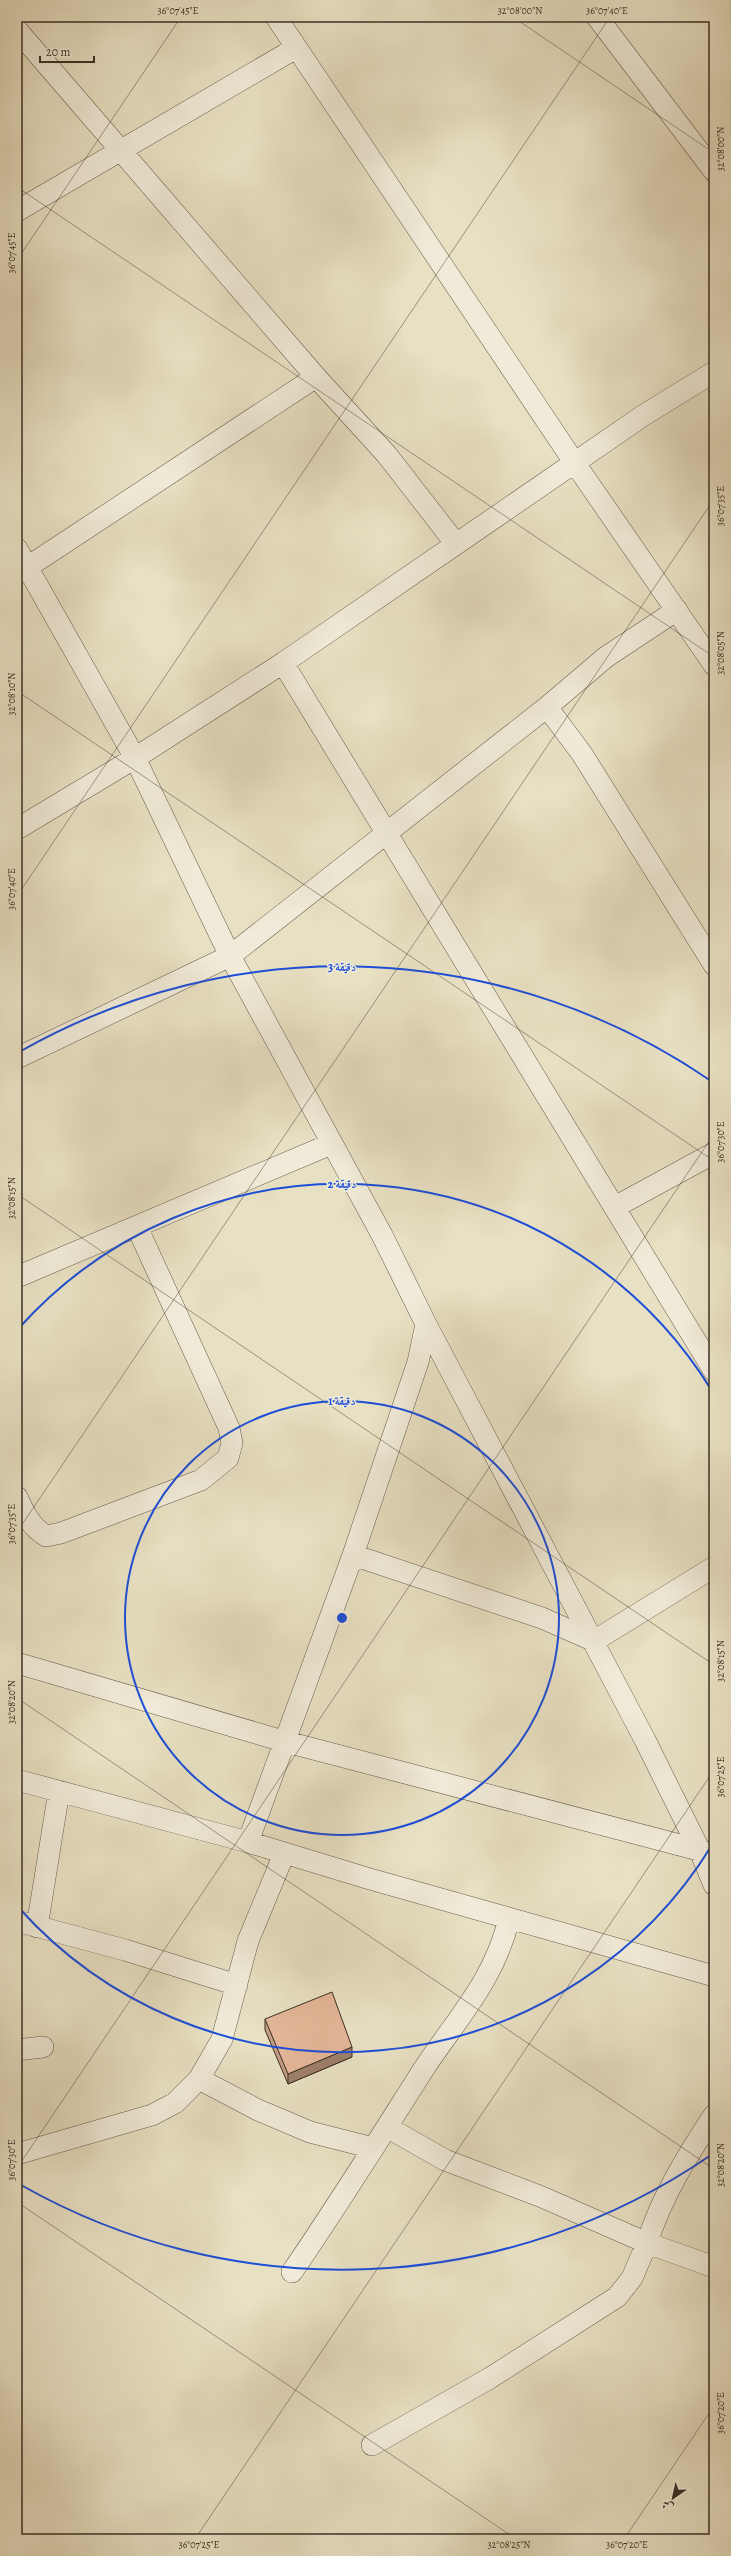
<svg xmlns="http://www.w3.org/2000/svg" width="731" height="2556" font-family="Alegreya,Amiri,serif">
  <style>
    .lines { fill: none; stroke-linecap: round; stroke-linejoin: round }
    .minor-casing { stroke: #665c4d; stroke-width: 22 }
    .minor { stroke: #f0ebd8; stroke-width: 21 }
    .wall { fill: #c29c81; stroke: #3a3026 }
    .shaded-wall { fill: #9e7f69; stroke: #3a3026 }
    .building { fill: #e2b596; stroke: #3a3026 }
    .ticks { fill: none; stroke: #3a3026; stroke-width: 1; stroke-opacity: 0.45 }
    .ring { fill: none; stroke: #1d4ed8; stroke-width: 2 }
    .centre { fill: #1d4ed8; stroke: #f0ebd8; stroke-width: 2 }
    .ring-label { font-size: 12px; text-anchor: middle; font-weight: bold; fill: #1d4ed8; stroke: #f0ebd8; stroke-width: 3; stroke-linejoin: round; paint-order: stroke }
    .neatline { fill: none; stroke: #3a3026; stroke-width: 1.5 }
    .ticks-label { font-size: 10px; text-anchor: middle; fill: #3a3026 }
  </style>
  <rect width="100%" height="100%" fill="#e8e0c3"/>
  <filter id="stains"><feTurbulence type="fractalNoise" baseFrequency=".005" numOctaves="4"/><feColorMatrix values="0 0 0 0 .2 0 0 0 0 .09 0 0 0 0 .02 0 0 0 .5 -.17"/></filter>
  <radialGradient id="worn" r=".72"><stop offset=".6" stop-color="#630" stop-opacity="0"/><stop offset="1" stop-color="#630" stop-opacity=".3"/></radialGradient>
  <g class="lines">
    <defs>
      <path id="minor" d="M276 17 574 462 714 665
        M597 17 714 171
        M17 30 316 377 387 455 456 544
        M17 211 296 48
        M17 549 135 758 230 956 382 1235 426 1324 418 1362 353 1555 248 1842
        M17 574 316 377
        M283 663 714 1371
        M547 707 606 657 677 610
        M17 829 135 758 283 663 644 415 714 372
        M17 1058 230 956 547 707 582 754 714 965
        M615 1207 714 1153
        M17 1277 331 1144
        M426 1324 645 1740 700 1851 714 1885
        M17 1497C24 1513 31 1527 46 1536L61 1533 201 1480 228 1458 232 1443 229 1428 137 1227
        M353 1555 542 1618 594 1641 714 1567
        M17 1663 283 1741 714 1854
        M17 1780 248 1842 370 1879 714 1976
        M17 1921 125 1950 237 1985
        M37 1927 59 1791
        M17 2050 43 2047
        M199 2079 258 2110 310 2132 373 2148
        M714 2115C687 2156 662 2196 647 2243L714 2267
        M17 2154 152 2115 175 2103 199 2079 222 2039 248 1941 284 1854
        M292 2272C338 2205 381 2136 425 2067 459 2016 494 1980 509 1919
        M372 2445 490 2378 617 2297 632 2278 647 2243 542 2197 445 2160 387 2127"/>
    </defs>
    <use href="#minor" class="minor-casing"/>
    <use href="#minor" class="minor"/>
  </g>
  <path class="wall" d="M265 2019 352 2057 288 2084 265 2030Z"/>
  <path class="shaded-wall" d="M352 2047V2057L288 2084V2074Z"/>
  <path class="building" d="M332 1992 352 2047 288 2074 265 2019Z"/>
  <path class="ticks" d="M513 17 714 153M17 187 714 657M17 260 181 17M17 691 714 1161M17 896 610 17M17 1194 714 1665M17 1532 714 499M17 1698 714 2169M17 2168 714 1134M17 2202 516 2539M195 2539 714 1770M624 2539 714 2406"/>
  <g class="ring">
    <circle cx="342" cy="1618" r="217"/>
    <path d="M712 1845A434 434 0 0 1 19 1908M19 1328A434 434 0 0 1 712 1391"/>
    <path d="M711 2155A651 651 0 0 1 21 2185M21 1051A651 651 0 0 1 711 1081"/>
  </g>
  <circle cx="342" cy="1618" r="6" class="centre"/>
  <g class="ring-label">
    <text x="342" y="971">3 دقيقة</text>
    <text x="342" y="1188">2 دقيقة</text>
    <text x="342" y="1405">1 دقيقة</text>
  </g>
  <rect width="731" height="2556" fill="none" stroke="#e8e0c3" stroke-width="44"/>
  <g transform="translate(673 2498) rotate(214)" stroke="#f0ebd8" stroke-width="3" paint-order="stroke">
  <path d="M0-3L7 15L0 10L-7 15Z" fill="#3a3026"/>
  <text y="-6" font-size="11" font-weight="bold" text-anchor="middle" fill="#3a3026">ش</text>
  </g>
  <path d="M40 56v6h54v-6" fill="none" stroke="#3a3026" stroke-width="2"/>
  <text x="46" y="56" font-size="12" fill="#3a3026" stroke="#f0ebd8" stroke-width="3" paint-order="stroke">20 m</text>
  <rect x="22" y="22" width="687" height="2512" class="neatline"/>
  <g class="ticks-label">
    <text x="178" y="14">36°07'45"E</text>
    <text x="520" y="14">32°08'00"N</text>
    <text x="607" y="14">36°07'40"E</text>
    <text transform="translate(720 149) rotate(-90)" y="4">32°08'00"N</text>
    <text transform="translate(11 253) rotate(-90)" y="4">36°07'45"E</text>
    <text transform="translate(720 506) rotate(-90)" y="4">36°07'35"E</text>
    <text transform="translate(720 653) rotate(-90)" y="4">32°08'05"N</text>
    <text transform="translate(11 694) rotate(-90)" y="4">32°08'10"N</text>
    <text transform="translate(11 889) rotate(-90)" y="4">36°07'40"E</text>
    <text transform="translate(720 1142) rotate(-90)" y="4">36°07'30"E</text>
    <text transform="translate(11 1198) rotate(-90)" y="4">32°08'15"N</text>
    <text transform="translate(11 1524) rotate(-90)" y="4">36°07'35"E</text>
    <text transform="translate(720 1661) rotate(-90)" y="4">32°08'15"N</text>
    <text transform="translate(11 1702) rotate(-90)" y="4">32°08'20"N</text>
    <text transform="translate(720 1777) rotate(-90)" y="4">36°07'25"E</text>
    <text transform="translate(11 2160) rotate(-90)" y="4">36°07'30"E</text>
    <text transform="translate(720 2165) rotate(-90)" y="4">32°08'20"N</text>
    <text transform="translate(720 2413) rotate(-90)" y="4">36°07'20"E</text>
    <text x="199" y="2548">36°07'25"E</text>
    <text x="509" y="2548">32°08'25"N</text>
    <text x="627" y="2548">36°07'20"E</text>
  </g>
  <rect width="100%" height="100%" filter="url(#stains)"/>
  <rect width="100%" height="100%" fill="url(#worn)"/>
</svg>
